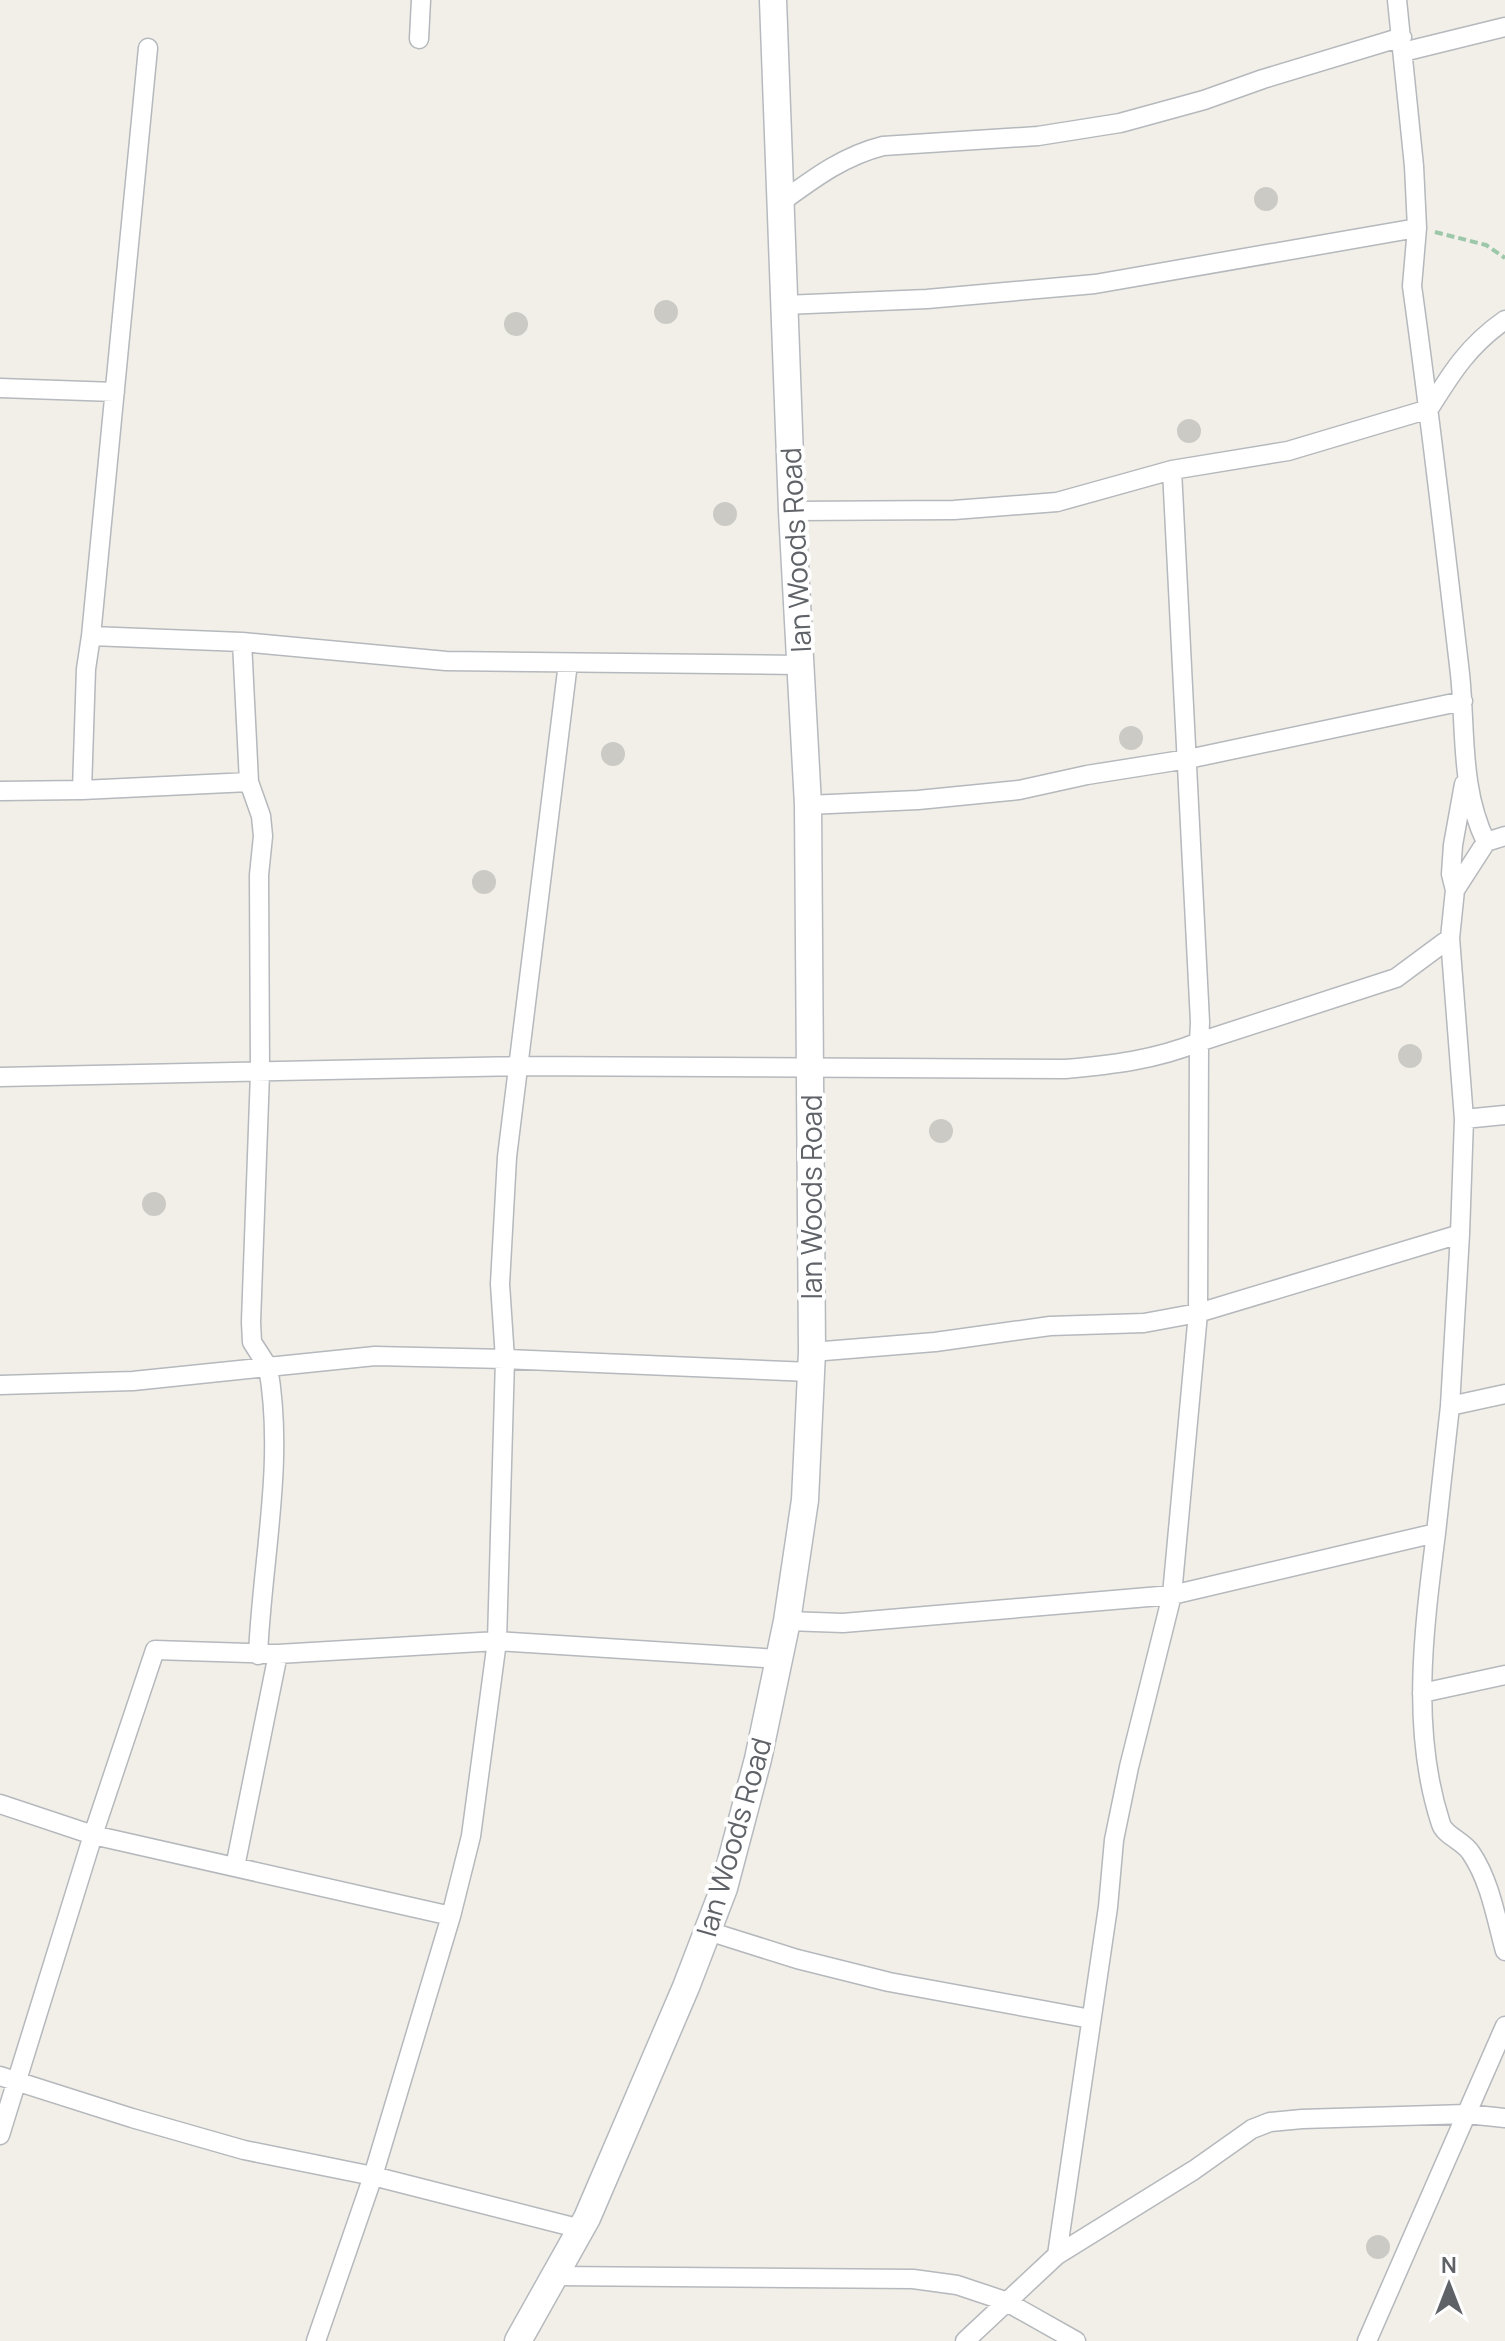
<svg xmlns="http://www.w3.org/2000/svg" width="1505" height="2341" font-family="Manrope,sans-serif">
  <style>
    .building { fill: #cccac5 }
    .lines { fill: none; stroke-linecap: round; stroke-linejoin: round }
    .street-casing { stroke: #b5b8bc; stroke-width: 21 }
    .secondary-casing { stroke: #b6babf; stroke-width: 29 }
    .path { stroke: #9cc7a9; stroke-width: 4; stroke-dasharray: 8 4; stroke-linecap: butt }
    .street { stroke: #fff; stroke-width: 18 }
    .secondary { stroke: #fff; stroke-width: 26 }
    .labels { text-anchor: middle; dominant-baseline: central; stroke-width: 8; stroke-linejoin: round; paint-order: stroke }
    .street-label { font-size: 28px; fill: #5f6368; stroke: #fff }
  </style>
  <rect width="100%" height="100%" fill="#f1efe8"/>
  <path class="building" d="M1254 199a12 12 0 1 1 24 0a12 12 0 1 1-24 0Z
    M654 312a12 12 0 1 1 24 0a12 12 0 1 1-24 0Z
    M504 324a12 12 0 1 1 24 0a12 12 0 1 1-24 0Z
    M1177 431a12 12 0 1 1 24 0a12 12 0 1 1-24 0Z
    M713 514a12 12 0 1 1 24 0a12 12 0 1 1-24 0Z
    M1119 738a12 12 0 1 1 24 0a12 12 0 1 1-24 0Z
    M601 754a12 12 0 1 1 24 0a12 12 0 1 1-24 0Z
    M472 882a12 12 0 1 1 24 0a12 12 0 1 1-24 0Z
    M1398 1056a12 12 0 1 1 24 0a12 12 0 1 1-24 0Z
    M929 1131a12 12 0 1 1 24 0a12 12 0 1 1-24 0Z
    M142 1204a12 12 0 1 1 24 0a12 12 0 1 1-24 0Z
    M1366 2247a12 12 0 1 1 24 0a12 12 0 1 1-24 0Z"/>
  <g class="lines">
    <defs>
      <path id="street" d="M1397 0 1414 166 1417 228 1412 286C1430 415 1445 545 1460 674 1466 731 1460 789 1486 842L1505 836
        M419 39 421 0
        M1403 52 1505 27
        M780 203C813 179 843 156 883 146L1038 136 1120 123 1204 100 1263 79 1402 37
        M784 305 927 299 1095 284 1417 228
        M0 388 115 392
        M792 511 954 510 1057 502 1172 470 1288 451 1429 409C1452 372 1469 345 1505 320
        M91 636 148 48
        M249 782 261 816 263 836 259 875 260 1073 251 1322 252 1342 268 1367 375 1356 505 1359 811 1372
        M82 790 249 782 242 642
        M0 791 82 790 86 669 91 636 242 642 446 661 801 665
        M808 805 918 800 1019 790 1087 775 1188 759 1463 701
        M1455 890 1486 842
        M0 1077 517 1066 1065 1069C1111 1065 1155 1060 1199 1042L1200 1022 1172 470
        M1464 1119 1450 938 1455 890 1451 874 1453 845 1464 784
        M812 1352 935 1342 1050 1326 1144 1323 1198 1313 1460 1234 1464 1119 1505 1115
        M0 1385 133 1381 268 1367C285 1462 262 1560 258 1655
        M1450 1406 1505 1394
        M1436 1533C1424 1628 1410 1730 1441 1824 1445 1836 1464 1841 1471 1853 1490 1881 1496 1918 1505 1951
        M787 1621 843 1623 1172 1595 1436 1533 1450 1406 1460 1234
        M1422 1693 1505 1675
        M0 1804 93 1835 155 1650 278 1654 497 1641 778 1659
        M235 1867 278 1654
        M708 1931 797 1959 889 1982 1091 2019
        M0 2076 132 2118 244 2150 373 2176 581 2229
        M0 2135 93 1835 451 1916
        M1057 2255 1194 2170 1252 2129 1270 2122 1302 2119 1467 2114 1505 2118
        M554 2276 913 2279 957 2285 1005 2301 1076 2341
        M316 2341 373 2176 451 1916 471 1836 497 1641 505 1359 500 1284 507 1157 568 663
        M965 2341 1057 2255 1108 1907 1114 1840 1129 1767 1172 1595 1198 1313 1199 1042 1396 978 1450 938
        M1367 2341 1505 2026"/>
      <path id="secondary" d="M518 2341 587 2218 686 1987 724 1888 758 1759 787 1621 805 1500 812 1352 808 805 792 511 773 0"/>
    </defs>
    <use href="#street" class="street-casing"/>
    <use href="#secondary" class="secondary-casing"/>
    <path class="path" d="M1435 232 1486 245 1505 258"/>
    <use href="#street" class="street"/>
    <use href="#secondary" class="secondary"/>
  </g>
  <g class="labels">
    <g class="street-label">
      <text transform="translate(795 550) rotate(-93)">Ian Woods Road</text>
      <text transform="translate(811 1197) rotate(-90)">Ian Woods Road</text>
      <text transform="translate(733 1837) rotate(-74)">Ian Woods Road</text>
    </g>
  </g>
  <g transform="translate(1449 2285)" stroke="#ffffff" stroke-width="6" paint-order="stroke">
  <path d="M0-6L14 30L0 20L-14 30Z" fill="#5f6368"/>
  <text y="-12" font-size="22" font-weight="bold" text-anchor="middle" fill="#5f6368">N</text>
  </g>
</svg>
